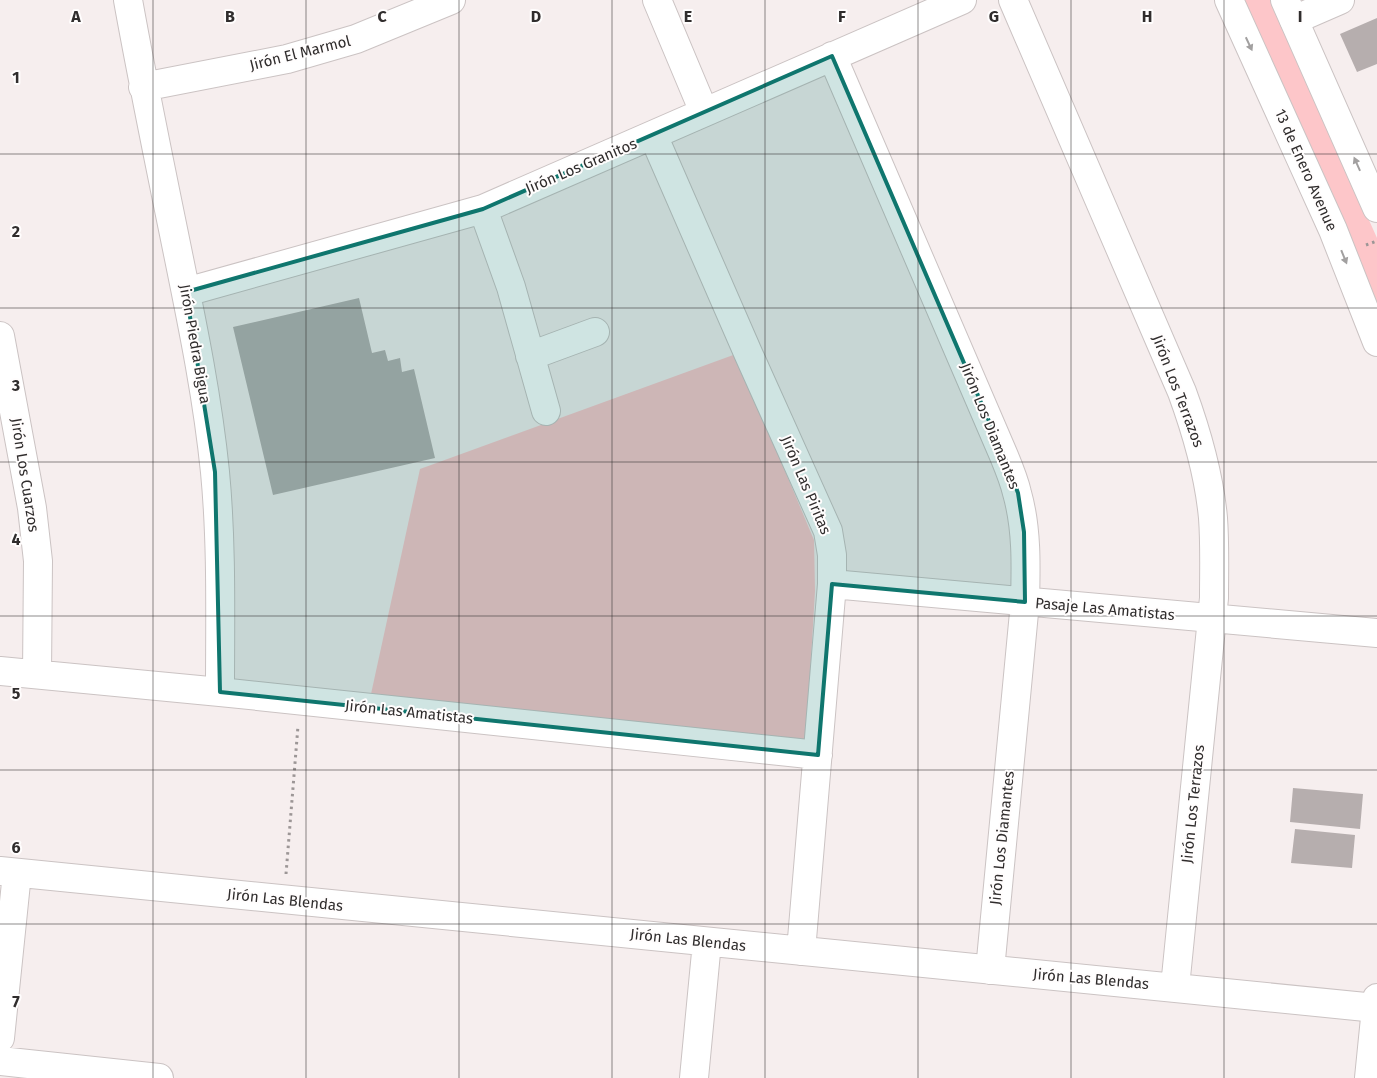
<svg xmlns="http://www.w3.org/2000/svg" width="1377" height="1078" font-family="'Fira Sans',sans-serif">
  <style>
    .green { fill: #fdc6c9 }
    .building { fill: #b6aeae }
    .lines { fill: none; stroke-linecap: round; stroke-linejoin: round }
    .minor-casing { stroke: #cbc3c3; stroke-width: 30 }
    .major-casing { stroke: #cbc3c3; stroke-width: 30 }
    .path { stroke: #9c9696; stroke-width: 3; stroke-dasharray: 2.5 4; stroke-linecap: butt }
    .minor { stroke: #fff; stroke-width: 28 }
    .major { stroke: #fff; stroke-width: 28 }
    .oneway { fill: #a2a0a0 }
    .marked { fill: #0f766e; fill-opacity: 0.2; stroke: #0f766e; stroke-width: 4; stroke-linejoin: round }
    .grid { fill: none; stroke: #302d2d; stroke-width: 1; stroke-opacity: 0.55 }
    .labels { text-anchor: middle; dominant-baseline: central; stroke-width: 4; stroke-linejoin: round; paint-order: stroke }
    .street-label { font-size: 15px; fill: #302d2d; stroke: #fffdfd }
    .grid-label { font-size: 16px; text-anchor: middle; font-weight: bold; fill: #302d2d; stroke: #fffdfd; stroke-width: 4; stroke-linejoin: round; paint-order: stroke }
  </style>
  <rect width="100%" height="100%" fill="#f6eeee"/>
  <path class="green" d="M1242 0H1274L1364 209 1377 238V317Z
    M736 354 814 540 815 591 806 744 371 694 420 469Z"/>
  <path class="building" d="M1377 18V64L1357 72 1340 34Z
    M359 298 372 353 385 350 388 361 400 358 402 372 414 369 435 458 273 495 233 327Z
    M1293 788 1363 794 1360 829 1290 822Z
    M1295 829 1355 835 1352 868 1291 863Z"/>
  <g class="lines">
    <defs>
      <path id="minor" d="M128 0C142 78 158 156 174 234 190 313 207 392 215 472 222 545 220 619 220 692
        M657 0 704 112
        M1013 0 1182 392C1197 433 1209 474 1213 518 1215 545 1214 571 1214 598L1175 987
        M1294 20 1340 0
        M832 56 1004 456C1009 468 1014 480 1017 493 1027 528 1026 566 1025 602L990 970
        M143 87 287 59 356 39 451 0
        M653 135 748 353 828 531 832 555V584L801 951
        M483 209 511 287 546 411
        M186 292 483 209 962 0
        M0 336 32 508 38 561 37 674
        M530 356 595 332
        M832 584 1377 633
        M0 671 220 692 818 755
        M0 871 1376 1008
        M0 1038 17 873
        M0 1061 159 1078
        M694 1078 707 942"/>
      <path id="major" d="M1229 0 1333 230 1377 342
        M1285 0 1377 208
        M1369 1078 1377 998"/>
    </defs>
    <use href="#minor" class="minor-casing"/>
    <use href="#major" class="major-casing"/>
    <path class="path" d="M1366 245 1377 241
      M286 874 298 726"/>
    <use href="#minor" class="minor"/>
    <use href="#major" class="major"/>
  </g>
  <defs><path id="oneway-solid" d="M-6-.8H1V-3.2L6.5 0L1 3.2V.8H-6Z" transform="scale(1.25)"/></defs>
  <g class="oneway">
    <use href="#oneway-solid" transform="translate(1249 44) rotate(65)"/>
    <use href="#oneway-solid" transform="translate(1357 164) rotate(-114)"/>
    <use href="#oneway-solid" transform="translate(1344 257) rotate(68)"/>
  </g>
  <path class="marked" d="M832 56 1004 456 1018 493 1024 532 1025 602 832 584 818 755 220 692 215 472 186 292 483 209Z"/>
  <path class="grid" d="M153 0V1078M306 0V1078M459 0V1078M612 0V1078M765 0V1078M918 0V1078M1071 0V1078M1224 0V1078M0 154H1377M0 308H1377M0 462H1377M0 616H1377M0 770H1377M0 924H1377"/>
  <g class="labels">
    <g class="street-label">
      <text transform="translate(300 53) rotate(-14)">Jirón El Marmol</text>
      <text transform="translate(581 166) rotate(-23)">Jirón Los Granitos</text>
      <text transform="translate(1306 170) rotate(66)">13 de Enero Avenue</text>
      <text transform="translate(195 344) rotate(80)">Jirón Piedra Bigua</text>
      <text transform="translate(1178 391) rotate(69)">Jirón Los Terrazos</text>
      <text transform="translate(990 426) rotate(68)">Jirón Los Diamantes</text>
      <text transform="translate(25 475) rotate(81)">Jirón Los Cuarzos</text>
      <text transform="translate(806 485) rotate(67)">Jirón Las Piritas</text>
      <text transform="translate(1105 609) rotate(5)">Pasaje Las Amatistas</text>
      <text transform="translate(409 712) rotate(6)">Jirón Las Amatistas</text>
      <text transform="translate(1193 804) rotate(-84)">Jirón Los Terrazos</text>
      <text transform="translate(1002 838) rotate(-84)">Jirón Los Diamantes</text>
      <text transform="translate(285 900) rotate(6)">Jirón Las Blendas</text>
      <text transform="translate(688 940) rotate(6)">Jirón Las Blendas</text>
      <text transform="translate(1091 979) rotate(5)">Jirón Las Blendas</text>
    </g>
  </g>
  <g class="grid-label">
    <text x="76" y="22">A</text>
    <text x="230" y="22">B</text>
    <text x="382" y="22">C</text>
    <text x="536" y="22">D</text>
    <text x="688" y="22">E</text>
    <text x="842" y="22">F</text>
    <text x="994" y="22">G</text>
    <text x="1147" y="22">H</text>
    <text x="1300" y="22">I</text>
    <text x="16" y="83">1</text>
    <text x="16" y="237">2</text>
    <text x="16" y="391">3</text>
    <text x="16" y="545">4</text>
    <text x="16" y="699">5</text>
    <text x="16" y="853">6</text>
    <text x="16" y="1007">7</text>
  </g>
</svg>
